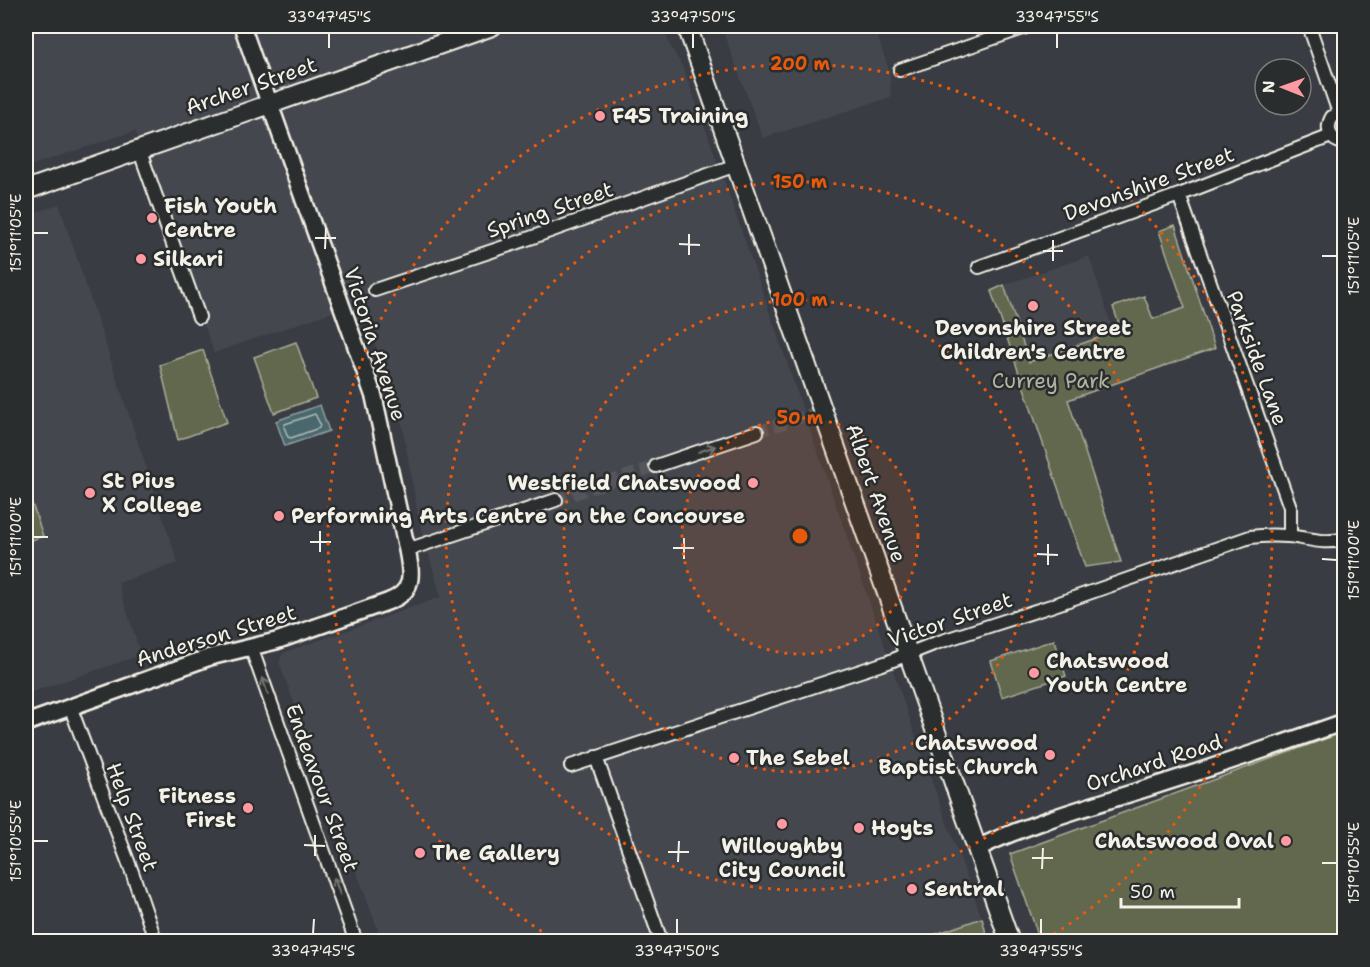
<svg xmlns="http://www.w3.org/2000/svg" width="1370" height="967" font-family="'Shantell Sans',sans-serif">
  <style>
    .built { fill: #444750 }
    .green { fill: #62684e; stroke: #abac9b; stroke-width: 1.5 }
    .water { fill: #4a676d; stroke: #8e9e9e; stroke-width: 1.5 }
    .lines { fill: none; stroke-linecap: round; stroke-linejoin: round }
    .shore { stroke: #b0bab7; stroke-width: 1.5 }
    .minor-tunnel { stroke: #55575b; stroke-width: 12; stroke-dasharray: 12 6; stroke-linecap: butt }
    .minor-casing { stroke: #f4f1e8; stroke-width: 16 }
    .tertiary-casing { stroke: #f4f1e8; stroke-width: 20 }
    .secondary-casing { stroke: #f4f1e8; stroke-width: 22 }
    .minor { stroke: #2a2d2e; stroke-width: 12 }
    .tertiary { stroke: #2a2d2e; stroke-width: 15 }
    .secondary { stroke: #2a2d2e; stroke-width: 18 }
    .oneway { stroke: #71726f }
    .ticks { fill: none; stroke: #f4f1e8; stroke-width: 2 }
    .ring { fill: none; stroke: #e8590c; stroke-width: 3; stroke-dasharray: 3 6 }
    .poi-dot { fill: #ff9aa2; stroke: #2a2d2e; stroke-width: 2 }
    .labels { text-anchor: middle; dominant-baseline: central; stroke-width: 5; stroke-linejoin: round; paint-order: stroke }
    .street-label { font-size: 21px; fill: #f4f1e8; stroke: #2a2d2e }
    .poi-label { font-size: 21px; font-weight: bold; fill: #f4f1e8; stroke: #2a2d2e; text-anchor: start }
    .park-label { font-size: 21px; fill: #b2b3a3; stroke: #2a2d2e }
    .centre { fill: #e8590c; stroke: #2a2d2e; stroke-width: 3 }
    .ring-label { font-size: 18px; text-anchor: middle; font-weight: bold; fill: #e8590c; stroke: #2a2d2e; stroke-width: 5; stroke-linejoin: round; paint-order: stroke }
    .neatline { fill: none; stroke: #f4f1e8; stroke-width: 2 }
    .ticks-label { font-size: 15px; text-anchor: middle; fill: #f4f1e8 }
  </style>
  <rect width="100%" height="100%" fill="#393c42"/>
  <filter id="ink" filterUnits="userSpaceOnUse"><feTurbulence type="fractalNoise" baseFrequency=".0167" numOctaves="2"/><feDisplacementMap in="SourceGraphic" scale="12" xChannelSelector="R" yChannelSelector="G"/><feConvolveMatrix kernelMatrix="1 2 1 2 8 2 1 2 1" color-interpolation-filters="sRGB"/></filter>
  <g filter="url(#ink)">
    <path class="built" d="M26 26H662L670 45 685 72 723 177 919 746 982 918 916 942 382 941 279 662 283 653 441 597 419 521 402 424 361 302 214 353 135 131 26 167Z
      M721 26H874L890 73 891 97 763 138Z
      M59 204 178 563 118 583 141 655 26 694V216Z
      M1089 256 1114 333 1028 362 1004 285Z"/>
    <path class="green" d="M1175 225 1215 348 1068 400 1121 562 1085 567 991 291 1004 285 1029 362 1121 330 1113 307 1144 296 1153 319 1185 308 1159 231Z
      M296 342 316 398 274 413 254 357Z
      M203 350 227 422 178 440 160 365Z
      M26 486 43 536 26 542Z
      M1054 640 1066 676 1002 697 991 661Z
      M1344 732V941H1040L1010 854Z
      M982 918 988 941H916Z"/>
    <path class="water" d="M320 405 329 431 285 446 276 421Z"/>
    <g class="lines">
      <path class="shore" d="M315 414 320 424 319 428 291 438 288 437 284 427 285 424Z"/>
      <path class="minor-tunnel" d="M757 432 823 410
        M556 500 656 466"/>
      <defs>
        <path id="minor" d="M1309 26 1339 113
          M900 70 1029 26
          M1344 112 1332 117C1325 129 1330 141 1344 143
          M139 149 199 317
          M1179 195 1290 507V536
          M979 267 1179 195 1331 136
          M375 290 516 243 736 165
          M656 466 757 432
          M407 550 556 500
          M251 647 356 942
          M70 706 132 872 156 942
          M596 757 660 938
          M571 766 888 662 936 643 1051 606 1250 537C1263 535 1275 535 1288 536 1307 538 1325 545 1344 539"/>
        <path id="tertiary" d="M26 723 210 657 276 641 387 602C415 592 412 575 407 550L374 397 242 26
          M978 848C1034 821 1095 805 1154 786 1218 766 1281 744 1344 722"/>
        <path id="secondary" d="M687 26 1010 942
          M26 190 492 26"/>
      </defs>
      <use href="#minor" class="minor-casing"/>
      <use href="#tertiary" class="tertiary-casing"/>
      <use href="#secondary" class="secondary-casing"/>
      <use href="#minor" class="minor"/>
      <use href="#tertiary" class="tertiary"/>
      <use href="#secondary" class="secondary"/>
    </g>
    <defs><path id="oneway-shaft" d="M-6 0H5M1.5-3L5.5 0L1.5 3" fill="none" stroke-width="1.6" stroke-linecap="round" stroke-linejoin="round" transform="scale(1.5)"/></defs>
    <g class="oneway">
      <use href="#oneway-shaft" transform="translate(707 449) rotate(-18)"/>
      <use href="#oneway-shaft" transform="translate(265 686) rotate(-109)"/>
      <use href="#oneway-shaft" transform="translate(337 886) rotate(-110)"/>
    </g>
  </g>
  <path class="ticks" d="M329 48V33M693 48V33M1057 48V33M33 233H48M315 238H336M679 244 700 245M325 249 326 228M1043 251H1063M689 255V234M1322 256H1337M1053 261V240M33 537H48M310 542H331M673 548H694M320 552V531M1037 554 1058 555M684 559V538M1322 559 1337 560M1048 565V544M33 841H48M304 845 325 846M668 852H689M315 856V835M1032 858H1053M678 862 679 841M1322 863H1337M1042 869 1043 848M313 934 314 919M677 934V919M1041 934V919"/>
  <circle cx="800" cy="536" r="118" fill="#e8590c" fill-opacity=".12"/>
  <g class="ring">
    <circle cx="800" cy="536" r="118"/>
    <circle cx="800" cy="536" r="236"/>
    <circle cx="800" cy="536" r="354"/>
    <path d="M557 941A472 472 0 1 1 1043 941"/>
  </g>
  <g class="poi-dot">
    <circle cx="600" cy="116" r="6"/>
    <circle cx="152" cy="218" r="6"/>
    <circle cx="141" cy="259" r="6"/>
    <circle cx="1033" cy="306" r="6"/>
    <circle cx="753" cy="483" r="6"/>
    <circle cx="90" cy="493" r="6"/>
    <circle cx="279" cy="516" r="6"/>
    <circle cx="1034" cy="673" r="6"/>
    <circle cx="1050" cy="755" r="6"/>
    <circle cx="734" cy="758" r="6"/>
    <circle cx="248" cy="808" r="6"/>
    <circle cx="782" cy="824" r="6"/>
    <circle cx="859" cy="828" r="6"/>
    <circle cx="1286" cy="841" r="6"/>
    <circle cx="420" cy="853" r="6"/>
    <circle cx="912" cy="889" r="6"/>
  </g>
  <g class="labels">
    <g class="street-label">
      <text transform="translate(251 86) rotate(-19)">Archer Street</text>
      <text transform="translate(1149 184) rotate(-20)">Devonshire Street</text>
      <text transform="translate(550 210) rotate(-19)">Spring Street</text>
      <text transform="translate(375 344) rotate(72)">Victoria Avenue</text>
      <text transform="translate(1257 358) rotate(70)">Parkside Lane</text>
      <text transform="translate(876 493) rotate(71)">Albert Avenue</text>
      <text transform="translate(950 620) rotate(-19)">Victor Street</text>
      <text transform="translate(216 636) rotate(-17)">Anderson Street</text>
      <text transform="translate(1154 763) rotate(-18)">Orchard Road</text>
      <text transform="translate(322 788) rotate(70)">Endeavour Street</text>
      <text transform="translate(132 817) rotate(70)">Help Street</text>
    </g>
    <g class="poi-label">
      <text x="612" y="116">F45 Training</text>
      <text x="164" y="206">Fish Youth<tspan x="164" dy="24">Centre</tspan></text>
      <text x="153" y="259">Silkari</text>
      <text x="1033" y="328" text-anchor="middle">Devonshire Street<tspan x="1033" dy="24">Children's Centre</tspan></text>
      <text x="102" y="481">St Pius<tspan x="102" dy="24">X College</tspan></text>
      <text x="741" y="483" text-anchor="end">Westfield Chatswood</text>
      <text x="291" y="516">Performing Arts Centre on the Concourse</text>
      <text x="1046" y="661">Chatswood<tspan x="1046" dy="24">Youth Centre</tspan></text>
      <text x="1038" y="743" text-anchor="end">Chatswood<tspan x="1038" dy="24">Baptist Church</tspan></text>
      <text x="746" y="758">The Sebel</text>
      <text x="236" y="796" text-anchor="end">Fitness<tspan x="236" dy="24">First</tspan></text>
      <text x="871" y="828">Hoyts</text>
      <text x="1274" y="841" text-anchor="end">Chatswood Oval</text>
      <text x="782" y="846" text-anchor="middle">Willoughby<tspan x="782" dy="24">City Council</tspan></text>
      <text x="432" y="853">The Gallery</text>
      <text x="924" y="889">Sentral</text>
    </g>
    <g class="park-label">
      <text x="1051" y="381">Currey Park</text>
    </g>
  </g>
  <circle cx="800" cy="536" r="9" class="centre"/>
  <g class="ring-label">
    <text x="800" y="70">200 m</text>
    <text x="800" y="188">150 m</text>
    <text x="800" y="306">100 m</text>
    <text x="800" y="424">50 m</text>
  </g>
  <rect width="1370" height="967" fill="none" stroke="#2a2d2e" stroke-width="66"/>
  <g transform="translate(1283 87) rotate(271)"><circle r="28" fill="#2a2d2e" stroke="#7b7b78" stroke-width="1.5"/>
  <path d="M0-4.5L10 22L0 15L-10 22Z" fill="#ff9aa2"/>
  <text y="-9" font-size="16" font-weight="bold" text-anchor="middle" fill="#f4f1e8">N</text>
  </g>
  <path d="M1121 898v9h118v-9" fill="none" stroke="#f4f1e8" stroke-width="3"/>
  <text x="1130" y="898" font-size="18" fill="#f4f1e8" stroke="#2a2d2e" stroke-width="4.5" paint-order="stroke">50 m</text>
  <rect x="33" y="33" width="1304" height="901" class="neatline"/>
  <g class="ticks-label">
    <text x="329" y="22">33°47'45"S</text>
    <text x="693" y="22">33°47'50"S</text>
    <text x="1057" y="22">33°47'55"S</text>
    <text transform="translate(16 233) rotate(-90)" y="5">151°11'05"E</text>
    <text transform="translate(1354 256) rotate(-90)" y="5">151°11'05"E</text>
    <text transform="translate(16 537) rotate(-90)" y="5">151°11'00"E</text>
    <text transform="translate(1354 560) rotate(-90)" y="5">151°11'00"E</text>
    <text transform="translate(16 841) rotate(-90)" y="5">151°10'55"E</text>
    <text transform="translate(1354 863) rotate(-90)" y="5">151°10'55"E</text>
    <text x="313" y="956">33°47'45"S</text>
    <text x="677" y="956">33°47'50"S</text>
    <text x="1041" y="956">33°47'55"S</text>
  </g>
</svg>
